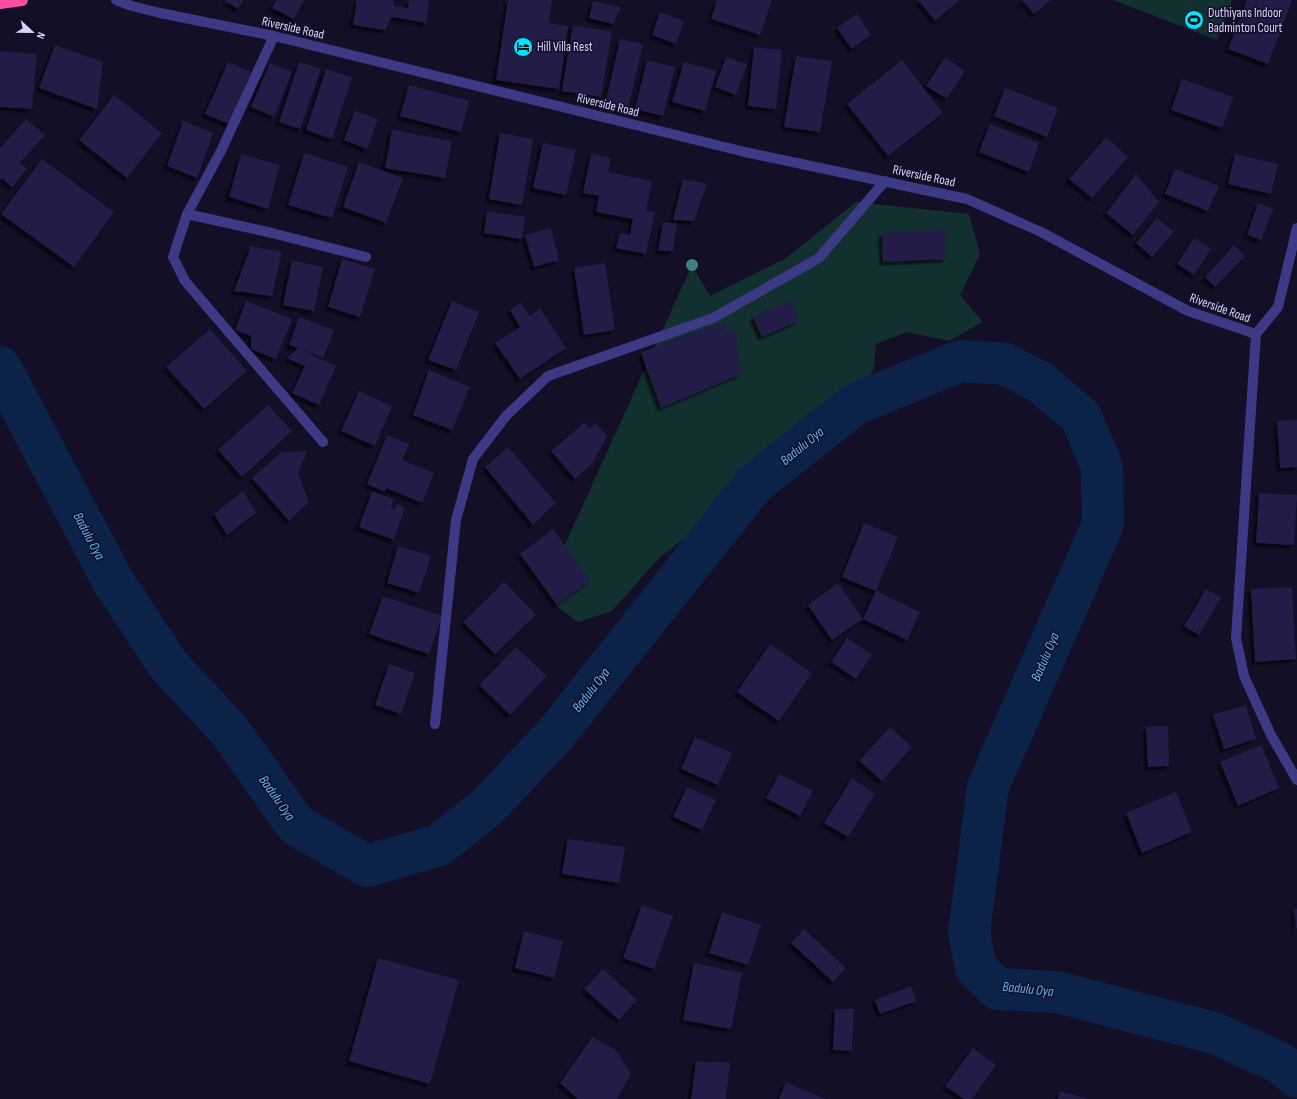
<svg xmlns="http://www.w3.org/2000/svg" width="1297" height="1099" font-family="'Sofia Sans Condensed',sans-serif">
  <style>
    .green { fill: #12302f }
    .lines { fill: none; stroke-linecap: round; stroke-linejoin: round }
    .river { stroke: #0c2248; stroke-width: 42 }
    .building { fill: #241b47; filter: url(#shadow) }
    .minor { stroke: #3d3a85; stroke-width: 10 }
    .highway { stroke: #ff4fa3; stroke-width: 12 }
    .tree { fill: #3d827b }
    .labels { text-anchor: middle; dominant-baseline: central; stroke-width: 3; stroke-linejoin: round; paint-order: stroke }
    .poi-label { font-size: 13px; fill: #d9d4ff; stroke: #130f26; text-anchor: start }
    .street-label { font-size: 13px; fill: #d9d4ff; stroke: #130f26 }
    .water-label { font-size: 14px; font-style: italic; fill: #62b6ff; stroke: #130f26 }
  </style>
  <defs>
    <filter id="shadow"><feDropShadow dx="-3.5" dy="3.5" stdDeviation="1" flood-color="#0009"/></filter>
  </defs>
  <rect width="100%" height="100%" fill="#130f26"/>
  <path class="green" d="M1113 0H1232L1217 40Z
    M856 202 969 214 980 254 960 295 983 322 949 341 907 332 876 344 874 368 855 404 834 397 817 420 742 470 698 528 660 557 612 611 578 622 555 605 573 561 562 551 692 265 710 296 785 259Z"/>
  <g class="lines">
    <path class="river" d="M0 367 113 581 169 666 229 730 296 825 367 866 439 845 487 807 554 736 754 484 855 404 960 361 1005 364 1040 382 1081 417 1102 467 1103 524 988 787 969 933 976 968 998 989 1057 992 1214 1033 1280 1063 1297 1077"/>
  </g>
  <path class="building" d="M224 0H243L238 9Z
    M277 0H304L294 19 272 8Z
    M357 0H393L394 6 408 8 409 0H429L426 23 392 17 385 30 353 25Z
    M508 0H552L549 23 568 26 559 89 496 80Z
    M717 0H772L760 35 711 19Z
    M918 0H960L935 21Z
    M1022 0H1051L1034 14Z
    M1247 0H1292L1268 64 1228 49Z
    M593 1 621 7 613 24 589 18Z
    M660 12 684 21 676 44 652 35Z
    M857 14 871 35 852 49 837 28Z
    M573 25 612 32 601 97 562 91Z
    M620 39 643 44 628 109 605 104Z
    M55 45 103 62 97 109 39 88Z
    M754 47 782 50 776 109 748 106Z
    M0 51 37 54 32 109 0 107Z
    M796 56 832 61 820 132 784 127Z
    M726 57 747 64 736 95 715 87Z
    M945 57 965 71 947 99 926 86Z
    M647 60 675 67 663 116 635 109Z
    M902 60 943 113 888 156 847 104Z
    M228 62 251 72 229 124 205 114Z
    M299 62 321 69 300 129 279 122Z
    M684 62 716 71 705 111 672 102Z
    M270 63 292 72 274 117 251 107Z
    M326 69 352 77 332 139 306 130Z
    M1182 79 1233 97 1222 128 1171 110Z
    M409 85 469 101 461 132 400 116Z
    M1005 88 1058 108 1047 137 994 116Z
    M114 95 162 133 127 178 79 140Z
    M355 111 378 119 367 149 344 140Z
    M26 119 45 135 20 163 27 169 12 187 2 178 0 181V148Z
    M183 121 213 133 197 178 167 166Z
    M990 124 1039 143 1029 172 979 152Z
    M392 130 452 141 445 178 385 168Z
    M500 133 533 139 522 205 489 199Z
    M1106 137 1128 157 1092 198 1069 179Z
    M543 143 576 150 566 195 533 188Z
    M304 153 348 167 332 218 288 205Z
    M241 154 280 165 268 209 229 197Z
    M591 154 611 158 608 172 652 181 646 210 655 212 646 254 616 248 620 233 630 235 633 219 596 212 599 196 583 193Z
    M1235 154 1278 164 1271 194 1228 184Z
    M42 159 114 212 74 267 1 214Z
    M359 162 403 178 386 223 343 207Z
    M1175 169 1219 186 1208 211 1165 194Z
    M1136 174 1159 202 1133 235 1106 213Z
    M683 179 707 184 694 221 673 220Z
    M1258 203 1273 209 1261 240 1247 235Z
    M487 211 525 217 522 239 484 233Z
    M1157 218 1174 232 1152 257 1136 243Z
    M663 223H677L673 251H658Z
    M551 228 559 260 534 267 525 235Z
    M945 230 946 259 883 262 882 233Z
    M1194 238 1211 249 1194 275 1177 264Z
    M1234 245 1245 256 1215 287 1205 277Z
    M251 246 282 252 272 296 234 291Z
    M342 259 375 269 360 317 328 307Z
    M292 260 323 267 314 311 283 305Z
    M605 263 615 330 584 335 574 268Z
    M790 300 799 321 762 337 753 317Z
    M246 301 292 319 276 359 251 349V336L235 330Z
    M452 301 479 312 456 370 428 360Z
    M521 303 530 316 540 308 566 348 520 379 495 343 520 327 510 310Z
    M299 317 334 330 323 358 302 350 336 366 319 405 292 393 305 366 287 358 298 348 289 345Z
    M725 323 726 333 736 329 741 374 661 408 641 353 683 336Z
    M210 329 247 371 204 409 166 367Z
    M429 370 470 387 452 430 413 415Z
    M359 391 392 406 375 446 341 431Z
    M268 405 292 431 242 477 218 450Z
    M1297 420V467L1280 468 1277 421Z
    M584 423 589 429 596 423 607 436 592 464 575 479 551 451Z
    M387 435 409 444 402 460 434 473 422 503 386 488 385 492 367 484Z
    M508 447 556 503 533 525 485 467Z
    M307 451 298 473 309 502 289 521 252 478 281 452Z
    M243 491 256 513 227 535 214 514Z
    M372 491 394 499 391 506 395 510 397 504 405 507 394 540 359 527Z
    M1259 493 1297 495 1294 545 1256 543Z
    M864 523 898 537 876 591 920 612 907 640 863 619 876 591 842 577Z
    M553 529 590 581 557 605 520 554Z
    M398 546 431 556 419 593 387 583Z
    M504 582 536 615 495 654 463 622Z
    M838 583 863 619 832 640 808 605Z
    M1292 587 1296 659 1255 662 1251 589Z
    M1206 589 1221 598 1199 635 1184 626Z
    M383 596 442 616 429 654 369 634Z
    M847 638 872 655 856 679 831 662Z
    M770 644 812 673 779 721 737 692Z
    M516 647 547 676 510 715 479 685Z
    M389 664 415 673 401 714 375 705Z
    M1246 705 1256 739 1224 749 1213 715Z
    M1168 726 1169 766 1148 767 1146 727Z
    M890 727 912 747 882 781 859 761Z
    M695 737 732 753 718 785 681 769Z
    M1261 745 1279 788 1238 806 1220 762Z
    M779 774 813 791 800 816 766 798Z
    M852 778 875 794 848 837 824 823Z
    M687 787 716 800 702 830 673 817Z
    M1176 792 1192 832 1142 853 1126 813Z
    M568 839 625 847 619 883 562 874Z
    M642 905 673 916 654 969 623 958Z
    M1294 909H1297V928H1296Z
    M722 912 761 925 748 965 709 953Z
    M804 929 846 968 833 982 791 943Z
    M524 931 563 941 554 978 515 968Z
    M378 958 459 980 430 1084 349 1061Z
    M694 963 742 973 731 1029 683 1020Z
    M603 969 637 1000 619 1020 584 989Z
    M911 986 916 1001 880 1014 875 1000Z
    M835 1009H854L852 1051 833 1050Z
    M592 1037 616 1050 631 1074 617 1099H578L560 1083Z
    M973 1048 996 1065 972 1099H964L945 1086Z
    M696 1061 730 1063 726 1099H691Z
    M786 1082 825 1099H779Z
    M1060 1091 1088 1099H1058Z"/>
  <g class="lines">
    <path class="minor" d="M116 0 132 6 160 13 274 36 745 152 967 199 1041 232 1188 311 1256 334
      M274 36 221 151 187 214 173 257 185 281 323 442
      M187 214 272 233 366 257
      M1256 334 1236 638 1244 676 1271 735 1297 780
      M1256 334 1278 307 1297 228
      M435 724 456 520 473 459 506 416 548 376 713 318 819 258 885 181"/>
    <path class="highway" d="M0 3 22 0"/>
  </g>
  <circle class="tree" cx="692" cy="265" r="6"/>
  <defs>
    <symbol id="stadium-disc" viewBox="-11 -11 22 22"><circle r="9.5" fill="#00e5ff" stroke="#130f26"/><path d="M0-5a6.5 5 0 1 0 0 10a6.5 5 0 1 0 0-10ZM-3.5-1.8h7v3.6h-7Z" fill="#111"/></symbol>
    <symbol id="hotel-disc" viewBox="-11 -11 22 22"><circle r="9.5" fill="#00e5ff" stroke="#130f26"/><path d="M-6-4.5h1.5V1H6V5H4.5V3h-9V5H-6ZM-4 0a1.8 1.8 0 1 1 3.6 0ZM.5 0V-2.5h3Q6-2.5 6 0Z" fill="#111"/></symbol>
  </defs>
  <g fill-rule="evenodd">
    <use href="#stadium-disc" x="1183" y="9" width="22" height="22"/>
    <use href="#hotel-disc" x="512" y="36" width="22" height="22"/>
  </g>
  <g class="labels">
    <g class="poi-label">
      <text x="1208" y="13">Duthiyans Indoor<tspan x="1208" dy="15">Badminton Court</tspan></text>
      <text x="537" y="47">Hill Villa Rest</text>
    </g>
    <g class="street-label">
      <text transform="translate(293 28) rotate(13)">Riverside Road</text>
      <text transform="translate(608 105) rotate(14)">Riverside Road</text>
      <text transform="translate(924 176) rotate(12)">Riverside Road</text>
      <text transform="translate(1220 308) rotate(20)">Riverside Road</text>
    </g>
    <g class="water-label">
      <text transform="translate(802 446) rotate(-39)">Badulu Oya</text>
      <text transform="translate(89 536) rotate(62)">Badulu Oya</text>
      <text transform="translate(1045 657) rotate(-67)">Badulu Oya</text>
      <text transform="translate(591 690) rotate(-52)">Badulu Oya</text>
      <text transform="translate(277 798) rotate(55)">Badulu Oya</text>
      <text transform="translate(1028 989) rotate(6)">Badulu Oya</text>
    </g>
  </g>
  <g transform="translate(32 32) rotate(112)" stroke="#130f26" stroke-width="3" paint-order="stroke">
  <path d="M0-3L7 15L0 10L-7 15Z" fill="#d9d4ff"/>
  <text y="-6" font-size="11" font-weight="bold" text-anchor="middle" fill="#d9d4ff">N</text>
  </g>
</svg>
